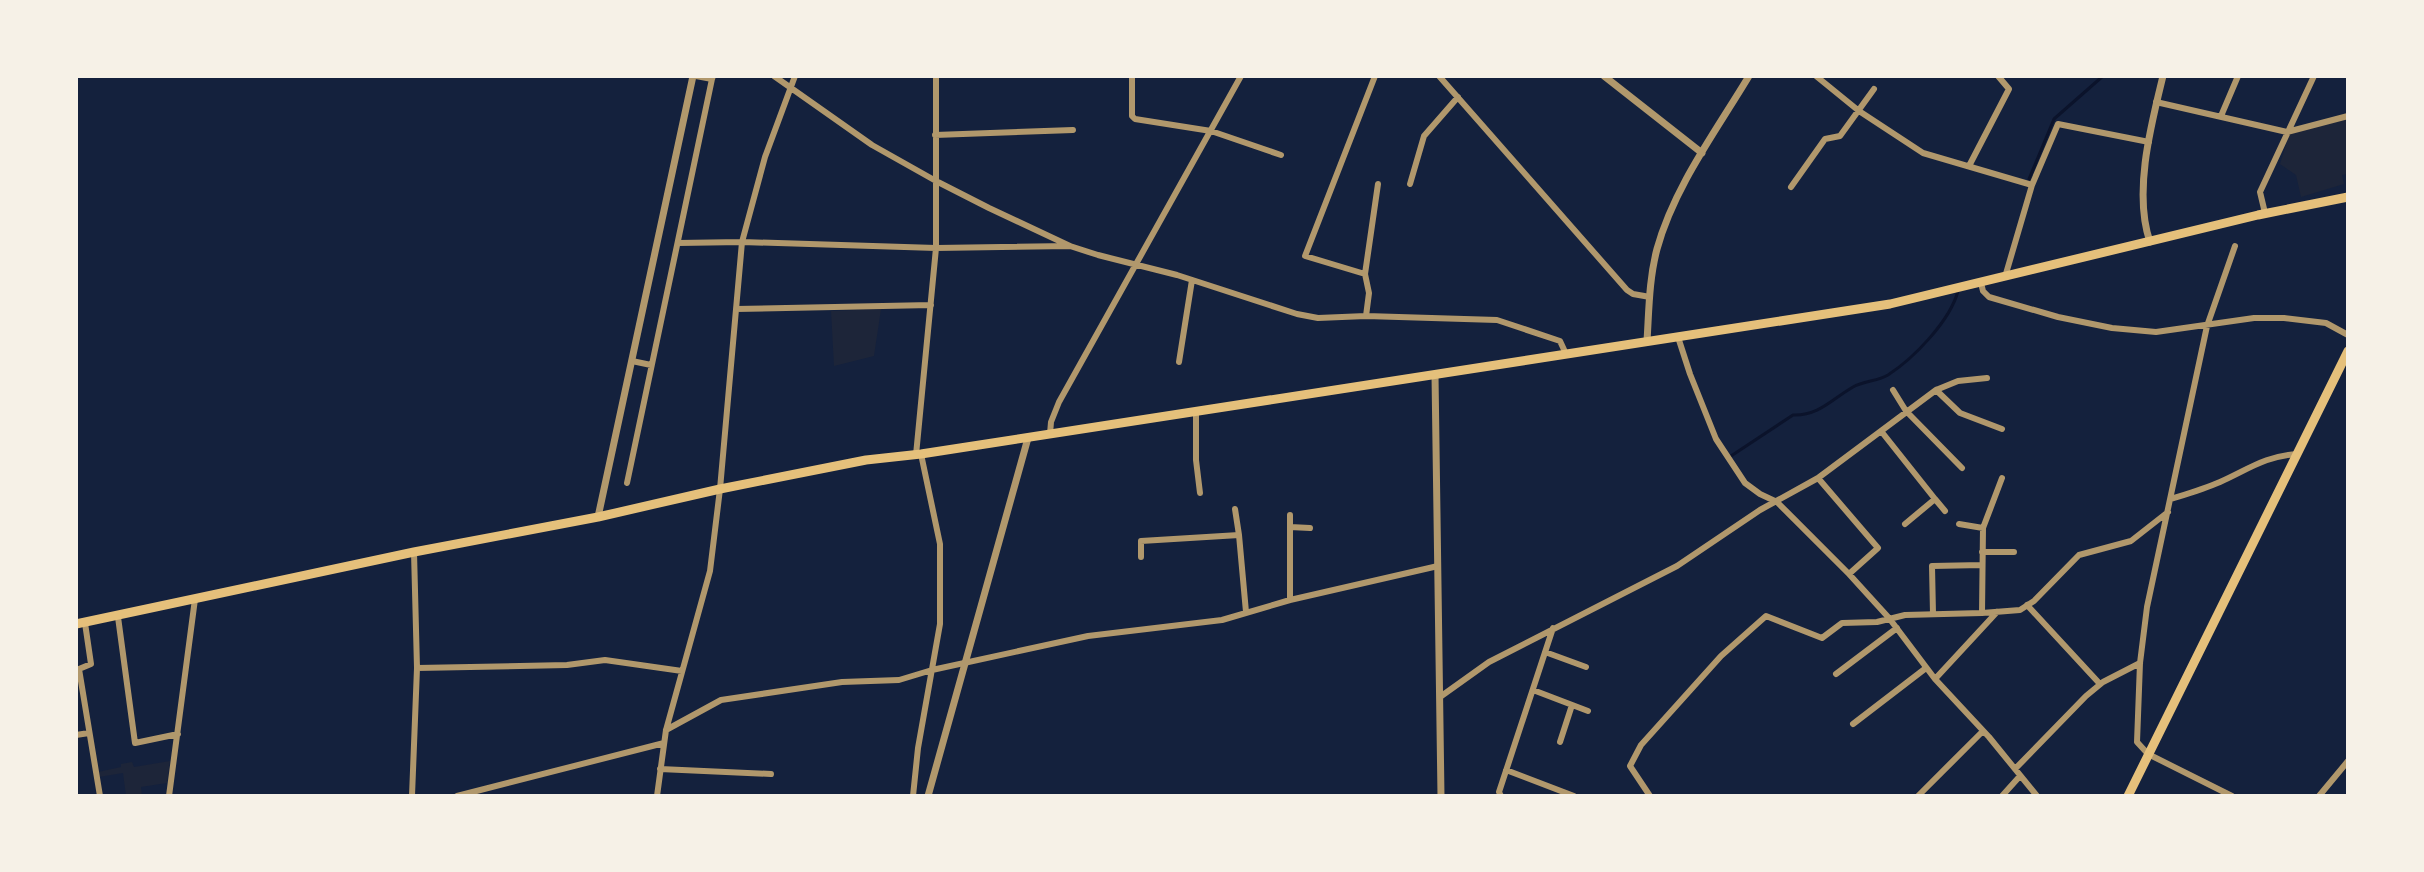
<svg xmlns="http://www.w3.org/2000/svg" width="2424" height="872" font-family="'Public Sans',sans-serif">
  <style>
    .green { fill: #1d2539 }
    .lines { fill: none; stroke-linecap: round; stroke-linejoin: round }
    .stream { stroke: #0b132b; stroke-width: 3 }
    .minor { stroke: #b1986c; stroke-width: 6 }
    .tertiary { stroke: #b1986c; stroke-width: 7 }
    .primary { stroke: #e5c07b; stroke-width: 9 }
  </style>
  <rect width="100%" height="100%" fill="#14213d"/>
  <path class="green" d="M2348 119V174L2342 175 2344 184 2301 197 2296 175 2280 164 2289 135 2294 132Z
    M881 309 874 356 834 366 831 311Z
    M170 761 167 783 141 787 142 796H126L123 773 99 777 98 772 121 767V764L132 762 134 767Z"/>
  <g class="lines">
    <path class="stream" d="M2029 179 2054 119 2103 76
      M1731 456 1793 415C1819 416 1832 399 1853 387 1864 381 1878 381 1888 375 1914 358 1950 321 1958 291"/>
    <path class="minor" d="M696 76 712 79 713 76
      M774 76 872 145 936 181 989 208 1070 246 1098 255 1177 275 1297 314 1318 318 1366 316 1497 320 1560 341 1566 354
      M1132 76V116L1135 119 1211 131 1281 155
      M1439 76 1627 290 1633 294 1650 297
      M1816 76 1859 111 1923 153 2032 185
      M2156 102 2287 132 2348 116
      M2221 116 2238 76
      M935 135 1073 130
      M1969 166 2009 89 1998 76
      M1410 184 1424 136 1458 97
      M1791 187 1825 139 1840 136 1874 89
      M2265 213 2260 192 2314 76
      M678 243 742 242 936 248 1070 246
      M1365 274 1378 184
      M2005 277 2032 185 2058 124 2149 142
      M1981 283 1983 291 1989 297 2058 317 2112 328 2156 332 2254 318H2284L2326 323 2348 335
      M736 309 931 305
      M1366 316 1369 293 1365 274 1305 256 1375 76
      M1678 337 1690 374 1716 439 1745 483 1760 494 1777 502 1849 574 1889 618 1935 679 1989 737 2037 796
      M632 361 651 365
      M1179 362 1192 280
      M1893 390 1906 411 1962 468
      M1936 390 1960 413 2002 429
      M1196 411V460L1200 493
      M1881 431 1935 499 1905 524
      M1050 434 1051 422 1059 402 1241 76
      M916 455 936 248V76
      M1818 478 1878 548 1849 574
      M627 483 712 79
      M1935 499 1945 511
      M2171 499C2187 494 2204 489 2220 482 2249 469 2265 456 2298 454
      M1235 509 1239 535 1246 612
      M1959 524 1983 528
      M1290 527 1310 528
      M1982 552H2014
      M1141 557V541L1239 535
      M1290 600V515
      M2027 605 2100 684
      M1982 613 1983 528 2002 478
      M1933 614 1932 566 1982 565
      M118 617 135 743 178 734
      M85 623 91 664 79 669 100 796
      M1545 652 1586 667
      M417 668 567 665 605 660 682 671
      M1836 674 1897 628
      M1935 679 1997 612
      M1533 690 1588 711
      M1440 697 1489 662 1677 566 1760 510 1818 478 1936 390 1958 381 1987 378
      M1853 724 1926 668
      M666 730 721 700 842 682 899 680 932 670 1088 636 1222 620 1290 600 1438 566
      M76 735 89 733
      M1560 742 1572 705
      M660 769 771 774
      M2015 769 2086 696 2103 682 2140 663
      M1506 770 1574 796
      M169 796 195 599
      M412 796 417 668 414 552
      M457 796 664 743
      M657 796 666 730 710 571 720 489 742 242 765 157 795 76
      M913 796 918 748 940 624V544L921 454
      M1501 796 1499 792 1553 628
      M1650 796 1630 766 1641 745 1721 656 1766 616 1822 638 1842 623 1877 622 1905 615 1982 613 2020 610 2034 601 2079 555 2131 541 2168 512
      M1918 796 1983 731
      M2002 796 2020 776
      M2232 796 2148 754 2137 742 2140 663 2147 607 2207 326 2235 246
      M2319 796 2348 761"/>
    <path class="tertiary" d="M1604 76 1702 153
      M2150 242C2133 193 2151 125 2163 76
      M1647 341C1649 310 1649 279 1657 249 1674 187 1716 131 1749 76
      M1435 375 1441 796
      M598 517 693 76
      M928 796 1028 438"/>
    <path class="primary" d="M76 624 414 552 598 517 720 489 866 460 921 454 1890 304 2258 215 2348 197
      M2128 796 2348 351"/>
  </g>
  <rect width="2424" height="872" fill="none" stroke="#f6f1e7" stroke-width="156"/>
</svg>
